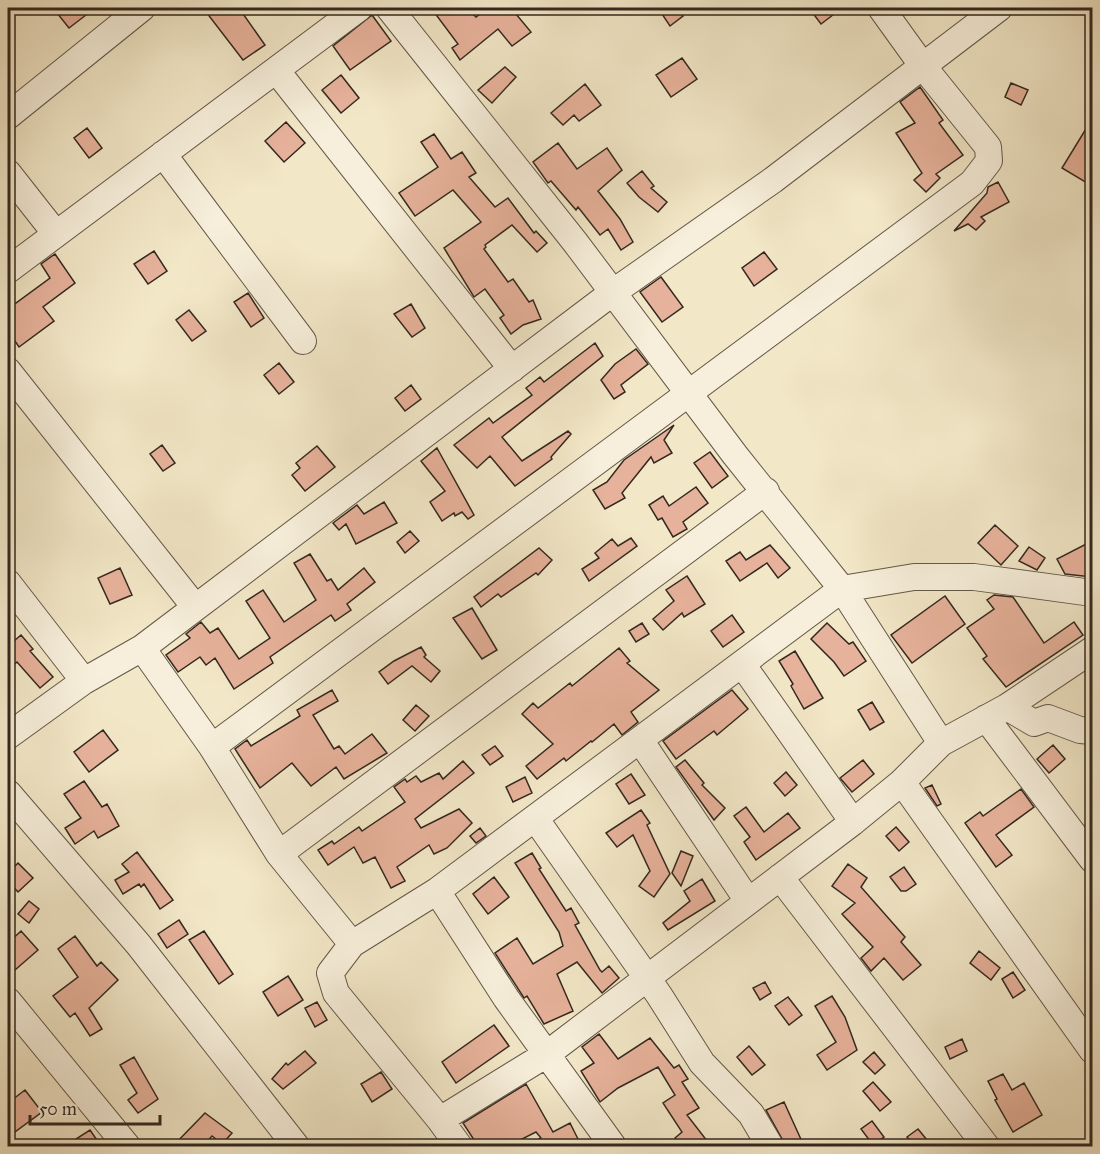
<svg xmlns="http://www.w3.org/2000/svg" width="1100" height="1154" font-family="'IM FELL Great Primer',serif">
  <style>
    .building { fill: #e7b29b; stroke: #33281f; stroke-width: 1.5 }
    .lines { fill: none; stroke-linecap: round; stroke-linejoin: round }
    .minor-casing { stroke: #635849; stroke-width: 28 }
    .minor { stroke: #f7efdb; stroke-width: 26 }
  </style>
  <rect width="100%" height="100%" fill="#f2e7c7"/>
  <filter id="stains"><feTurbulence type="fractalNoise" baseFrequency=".00333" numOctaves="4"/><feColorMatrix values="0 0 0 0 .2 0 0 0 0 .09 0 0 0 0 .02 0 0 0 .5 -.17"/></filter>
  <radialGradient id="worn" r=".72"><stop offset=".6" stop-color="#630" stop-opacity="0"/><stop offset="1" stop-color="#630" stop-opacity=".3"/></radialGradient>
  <path class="building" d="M53 8H80L86 15 69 28Z
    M203 8H239L265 45 243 60Z
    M431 8H467L476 17 488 8H511L531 32 512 46 498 29 460 60 452 48 458 44Z
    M658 8H677L683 16 670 26Z
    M809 8H842L821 24Z
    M372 15 391 41 350 70 333 46Z
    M682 58 697 79 671 97 656 75Z
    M505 67 516 77 492 103 478 90Z
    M341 75 359 98 341 113 322 90Z
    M1011 83 1028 90 1021 105 1005 97Z
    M585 84 601 105 579 121 574 115 563 125 551 113Z
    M920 87 943 120 939 123 963 155 936 174 940 178 926 192 914 180 922 173 896 133 915 123 900 102Z
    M1092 119V186L1062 168Z
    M286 122 305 143 284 162 265 141Z
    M87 128 102 148 89 158 74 138Z
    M434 134 451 159 462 152 476 173 469 177 495 207 508 198 534 233 536 231 547 243 537 252 512 225 485 245 486 247 484 249 508 282 513 279 529 302 533 300 541 319 523 325 511 334 500 318 504 315 485 289 474 297 444 248 481 222 453 190 415 216 399 193 438 167 421 142Z
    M558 143 577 169 607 148 622 170 598 191 620 219 633 242 621 250 608 229 600 235 578 207 576 210 551 181 548 183 533 162Z
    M642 171 654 186 651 188 667 202 658 212 639 197 627 183Z
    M998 182 1009 202 981 217 985 221 976 230 968 224 954 231 987 193 988 187Z
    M154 251 167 271 148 284 134 264Z
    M764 252 777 269 754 286 742 268Z
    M55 254 75 283 43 307 54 321 19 347 8 331V309L50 278 41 264Z
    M661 277 683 307 662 322 640 292Z
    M248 293 264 318 251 327 234 302Z
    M411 304 425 328 412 337 394 314Z
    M189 310 206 331 192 341 176 320Z
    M595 343 603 356 502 437 522 461 568 431 571 434 551 457 552 459 515 486 490 456 477 468 454 445 489 418 493 423 532 395 526 388 540 377 544 382Z
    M636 349 648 364 621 385 625 392 614 399 601 380 615 364Z
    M279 363 294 382 279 394 264 375Z
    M411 385 421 399 405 411 395 398Z
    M674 425 664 440 672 453 654 463 651 457 622 493 625 498 605 509 593 490 607 482 624 460Z
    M162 445 175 463 163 471 150 454Z
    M317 446 335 467 305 491 292 475 300 468 296 463Z
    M437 448 474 515 468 519 462 512 455 516 454 513 442 521 430 502 445 491 421 461Z
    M710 452 728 476 712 488 694 463Z
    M696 487 708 503 683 522 687 529 673 537 662 518 658 520 649 505 663 496 669 506Z
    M384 502 397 523 356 544 346 524 339 530 333 523 357 505 364 514Z
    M995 525 1018 546 1001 565 978 543Z
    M410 531 419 541 405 553 397 542Z
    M631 538 637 546 589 581 582 569 599 558 595 553 612 539 618 546Z
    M1092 541V577L1065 574 1057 559Z
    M770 545 790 568 778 578 767 563 740 581 726 561 740 552 746 560Z
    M1029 547 1045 558 1037 570 1019 561Z
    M539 548 552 560 538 575 536 573 501 597 498 594 481 607 474 597Z
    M310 554 327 581 331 579 338 590 364 568 375 582 347 604 351 610 335 621 331 615 270 657 273 663 234 689 215 658 206 665 200 657 178 672 166 655 190 638 186 634 201 622 210 633 218 628 239 659 270 638 246 601 263 590 284 622 316 600 294 563Z
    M120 568 132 595 110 604 98 578Z
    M687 576 705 604 684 617 682 613 663 630 653 619 674 601 666 590Z
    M994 595 1013 597 1044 643 1074 622 1083 635 1006 687 983 659 987 656 967 628 994 609 987 600Z
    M945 596 965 624 912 663 891 635Z
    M472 608 497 650 482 659 453 618Z
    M732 615 744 632 723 647 711 631Z
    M642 623 649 634 636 642 629 631Z
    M827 623 849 644 853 642 866 661 844 676 834 662 811 639Z
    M21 635 33 649 30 651 53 677 40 688 17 662 8 670V646Z
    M421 647 426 655 424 657 440 671 431 682 412 666 388 684 379 672 394 661Z
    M619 648 630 661 627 663 659 690 631 712 638 722 622 735 614 724 592 742 591 741 566 761 564 758 537 779 526 766 553 744 522 714 533 703 538 708 570 683 572 686Z
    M795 651 823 698 804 709 791 686 793 684 779 661Z
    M332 690 338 701 313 715 334 749 339 746 345 754 372 734 387 753 344 779 336 767 311 786 292 763 260 788 235 749 247 740 251 746 300 716 297 710Z
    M732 690 748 709 717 735 714 731 676 759 663 741Z
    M872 702 884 722 870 730 858 710Z
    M416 705 429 716 415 731 403 720Z
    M103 730 118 750 89 772 74 752Z
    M1053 745 1065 759 1049 773 1037 759Z
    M495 746 503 756 490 765 482 755Z
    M685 760 704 783 702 785 725 808 714 820 676 767Z
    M863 760 874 774 852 792 840 778Z
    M463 761 474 773 415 819 421 828 459 809 472 823 447 848 434 854 429 845 397 867 405 881 391 888 375 857 363 863 354 847 328 865 318 850 332 841 334 844 359 827 362 831 405 802 394 787 405 779 407 782 416 776 421 782 439 773 443 779Z
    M786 772 797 785 785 796 774 783Z
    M631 774 645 795 629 804 616 784Z
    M525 777 532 793 513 802 506 787Z
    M84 781 102 807 107 804 119 826 98 838 94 831 75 844 65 828 81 818 64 794Z
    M932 785 941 804 937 806 925 788Z
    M1021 789 1034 807 996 835 1012 855 996 867 965 823 980 812 983 816Z
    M746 807 764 832 788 813 800 828 756 860 744 842 750 837 734 816Z
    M641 810 650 823 647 825 670 874 654 897 639 886 650 871 633 835 617 847 606 833Z
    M896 827 909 842 899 851 886 836Z
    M480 828 486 836 476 843 470 836Z
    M681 851 693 856 681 886 672 873Z
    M137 852 173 900 160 909 144 884 141 887 139 884 123 894 115 880 129 872 122 864Z
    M532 853 541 868 539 869 566 911 571 908 579 923 575 925 600 970 602 972 609 966 619 978 602 993 577 962 557 974 573 1011 544 1024 527 996 524 998 495 953 517 938 533 964 563 946 559 932 515 863Z
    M18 863 33 878 18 892 8 881V873Z
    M848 864 867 878 861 887 905 937 901 942 921 965 903 980 884 958 871 971 861 958 873 947 842 914 855 903 832 886Z
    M904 867 916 884 906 891H901L890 877Z
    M494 877 509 897 488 914 473 894Z
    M702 879 715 901 668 930 663 923 690 901 684 891Z
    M29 901 39 909 29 923 18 914Z
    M179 920 188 934 167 948 158 934Z
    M21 931 38 950 15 970 8 962V943Z
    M204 931 233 974 219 984 189 940Z
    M75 936 97 966 101 962 118 980 89 1008 102 1029 90 1036 75 1013 70 1017 53 996 78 977 58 949Z
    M979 951 1000 968 991 980 970 963Z
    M1013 972 1025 990 1013 998 1002 979Z
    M288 976 303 1000 278 1016 263 992Z
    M765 982 771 993 760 1000 753 988Z
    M832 996 845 1017 857 1050 827 1070 817 1055 836 1042 815 1006Z
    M788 997 802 1015 789 1025 775 1006Z
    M317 1002 327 1020 315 1027 305 1008Z
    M494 1025 509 1046 456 1083 442 1062Z
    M599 1034 618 1059 650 1038 674 1068 679 1065 688 1079 682 1082 699 1108 687 1115 711 1146H682L675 1138 682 1132 663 1103 675 1095 658 1067 618 1088 600 1102 581 1071 594 1063 582 1047Z
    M962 1039 967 1051 950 1059 945 1047Z
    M749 1046 765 1065 752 1075 737 1057Z
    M305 1051 316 1063 283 1089 272 1079 286 1063 288 1065Z
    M874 1052 885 1065 875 1074 863 1062Z
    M134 1057 158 1099 138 1113 128 1100 137 1093 120 1065Z
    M381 1072 392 1089 372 1102 361 1084Z
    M1003 1074 1012 1090 1024 1083 1042 1115 1013 1132 995 1100 997 1099 988 1081Z
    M873 1082 891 1102 880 1111 863 1091Z
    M526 1084 553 1132 570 1123 580 1143 572 1146H524L541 1138 536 1132 508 1146H478L463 1123Z
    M25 1090 42 1112 8 1137V1103Z
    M784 1102 804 1146H786L766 1110Z
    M205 1113 232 1133 222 1144 212 1136 203 1146H173Z
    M872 1121 884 1137 873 1145 861 1129Z
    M918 1129 932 1146H915L907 1137Z
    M90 1130 101 1146H65Z"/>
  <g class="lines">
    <defs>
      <path id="minor" d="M389 8 575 242 735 455 842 589 941 743
        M276 70 512 369
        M8 116 142 8
        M163 154 303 341
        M8 173 56 234
        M8 270 359 8
        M8 371 195 607
        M8 583 84 681 142 648 212 747 279 854 352 944 330 973 336 993 440 1120 459 1146
        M142 648 612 293 773 180 999 8
        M742 664 853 822
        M1007 707 1092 650
        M986 718 1092 859
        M8 736 84 681
        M640 740 748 901
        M212 747 972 183 989 161 988 147 922 65 881 8
        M902 782 1092 1050
        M8 793 138 944 296 1146
        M535 818 659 995 702 1063 751 1114 770 1146
        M279 854 766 491
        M780 877 986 1146
        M437 891 506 998 613 1146
        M352 944 437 891 842 589 914 577H974L1092 593
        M8 1001 127 1146
        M440 1120 547 1054 853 822 902 782 941 743 1007 707 1034 723 1048 718 1080 730 1092 731"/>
    </defs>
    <use href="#minor" class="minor-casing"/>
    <use href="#minor" class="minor"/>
  </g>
  <rect width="1100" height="1154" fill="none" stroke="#f2e7c7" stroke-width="30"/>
  <rect x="9" y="9" width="1082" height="1136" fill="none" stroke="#33281f" stroke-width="3"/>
  <rect x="15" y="15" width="1070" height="1124" fill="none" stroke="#33281f" stroke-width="1.5"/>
  <path d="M30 1115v9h130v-9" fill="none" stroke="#33281f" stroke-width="3"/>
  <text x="39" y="1115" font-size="18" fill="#33281f" stroke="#f7efdb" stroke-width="4.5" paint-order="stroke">50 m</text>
  <rect width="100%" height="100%" filter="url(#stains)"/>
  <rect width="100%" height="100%" fill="url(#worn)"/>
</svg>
